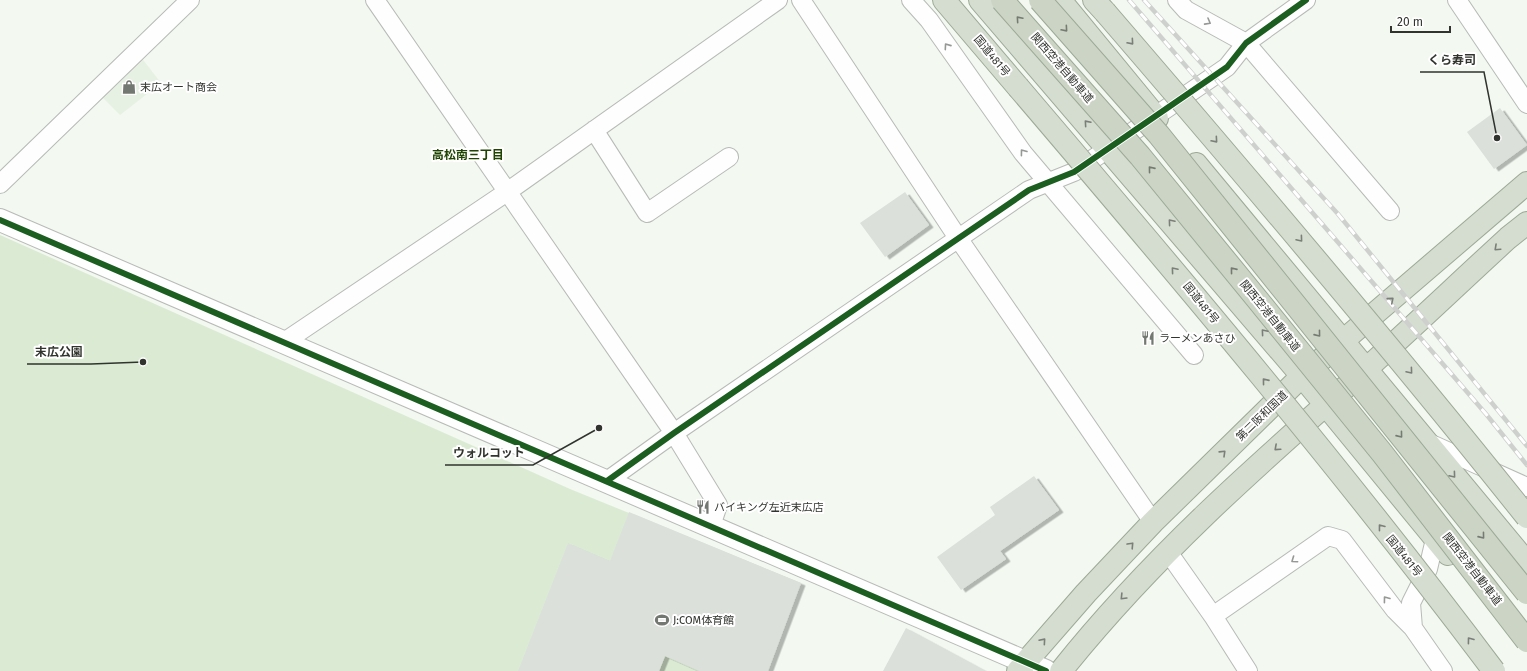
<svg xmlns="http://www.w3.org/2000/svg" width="1527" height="671" font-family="'Fira Sans','Noto Sans JP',sans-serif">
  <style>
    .built { fill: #e7f1e3 }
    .green { fill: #dbebd3 }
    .building { fill: #dce0db; filter: url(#shadow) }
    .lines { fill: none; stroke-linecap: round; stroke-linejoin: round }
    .minor-casing { stroke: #b7bab6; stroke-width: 20 }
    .tertiary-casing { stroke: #b7bab6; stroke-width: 24 }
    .trunk-casing { stroke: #9da996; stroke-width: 24 }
    .minor { stroke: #fdfefd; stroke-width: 18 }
    .tertiary { stroke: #fdfefd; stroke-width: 22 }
    .trunk { stroke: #d5dcd0; stroke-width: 22 }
    .rail-casing { stroke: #ced0ce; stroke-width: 4.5 }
    .rail { stroke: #fff; stroke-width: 3; stroke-dasharray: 9; stroke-linecap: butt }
    .trunk-bridge-casing { stroke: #9da996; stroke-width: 24; stroke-linecap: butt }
    .motorway-bridge-casing { stroke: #9da996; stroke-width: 24; stroke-linecap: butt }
    .trunk-bridge { stroke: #d5dcd0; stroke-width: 22 }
    .motorway-bridge { stroke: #cbd4c5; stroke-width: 22 }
    .cycleway-casing { stroke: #fff; stroke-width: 8 }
    .cycleway { stroke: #1b5e20; stroke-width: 6 }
    .oneway { stroke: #767b72 }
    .oneway2 { stroke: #969896 }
    .oneway3 { stroke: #7a7f77 }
    .labels { text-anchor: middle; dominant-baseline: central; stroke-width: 4; stroke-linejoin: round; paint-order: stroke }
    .street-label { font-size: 11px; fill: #30332e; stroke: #fff }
    .poi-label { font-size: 11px; fill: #30332e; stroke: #fff; text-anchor: start }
    .neighbourhood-label { font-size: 12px; font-weight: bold; fill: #1f4300; stroke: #fff }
    .leader { fill: none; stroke: #30332e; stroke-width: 1.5 }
    .callout-dot { fill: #30332e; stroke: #fff; stroke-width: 1.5 }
    .callout-label { font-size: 12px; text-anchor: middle; font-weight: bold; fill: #30332e; stroke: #fff; stroke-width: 4; stroke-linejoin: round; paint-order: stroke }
  </style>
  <defs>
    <filter id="shadow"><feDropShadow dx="4.5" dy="2.5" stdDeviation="0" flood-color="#0004"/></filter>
  </defs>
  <rect width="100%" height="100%" fill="#f3f8f1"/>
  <path class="built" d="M137 52 161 83 120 115 97 92Z"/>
  <path class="green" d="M0 235 570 489 801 583 768 671H0Z"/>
  <path class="building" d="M1500 108 1527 145 1494 169 1467 132Z
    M905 192 929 225 885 257 860 223Z
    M1034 476 1059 510 1000 551 1006 559 961 590 937 557 995 515 990 507Z
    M629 512 801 583 768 671H699L665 656 659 671H518L568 543 610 561Z
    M906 628 986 671H883Z"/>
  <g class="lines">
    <defs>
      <path id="minor" d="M375 0 674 433 718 505 711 526
        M801 0 958 238 1153 522
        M911 0 929 20 1023 153 1194 355
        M1177 0 1186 10 1246 43 1390 211
        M1457 0 1527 104
        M594 130 647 213 729 157
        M0 184 190 0
        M284 342 507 192 778 0
        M1427 442 1527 487
        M607 481 674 433 1029 190 1074 172 1109 148 1227 67 1246 43 1306 0
        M1435 539 1428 569 1411 603 1413 628 1443 671
        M1168 552 1213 616 1248 671
        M1213 616 1328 536 1342 540 1395 610 1413 628"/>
      <path id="tertiary" d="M0 220 1046 671"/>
      <path id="trunk" d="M944 0 1018 87
        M980 0 1302 376 1448 554
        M1060 0 1157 118
        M1094 0 1105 12
        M1196 164 1527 563
        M1018 671 1086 593 1153 522 1302 376 1527 183
        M1061 671C1151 558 1257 465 1365 370 1413 327 1460 282 1508 238L1527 223"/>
    </defs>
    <use href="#minor" class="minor-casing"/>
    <use href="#tertiary" class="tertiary-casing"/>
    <use href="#trunk" class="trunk-casing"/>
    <use href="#minor" class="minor"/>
    <use href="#tertiary" class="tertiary"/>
    <use href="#trunk" class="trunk"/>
    <defs>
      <path id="rail" d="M1129 0 1486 414 1527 465
        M1144 0 1338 214 1527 446"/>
    </defs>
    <use href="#rail" class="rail-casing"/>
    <use href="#rail" class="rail"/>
    <defs>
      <path id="trunk-bridge" d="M1105 12C1248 178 1390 345 1527 517
        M1018 87C1181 278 1343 470 1494 671"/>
      <path id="motorway-bridge" d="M1002 0 1140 156 1257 299 1382 453 1527 641
        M1040 0 1159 135 1527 593"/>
    </defs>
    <use href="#trunk-bridge" class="trunk-bridge-casing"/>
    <use href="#motorway-bridge" class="motorway-bridge-casing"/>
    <use href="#trunk-bridge" class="trunk-bridge"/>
    <use href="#motorway-bridge" class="motorway-bridge"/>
    <defs>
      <path id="cycleway" d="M0 220 1046 671
        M607 481 674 433 1029 190 1074 172 1109 148 1227 67 1246 43 1306 0"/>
    </defs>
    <use href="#cycleway" class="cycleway-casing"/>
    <use href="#cycleway" class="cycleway"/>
  </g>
  <defs><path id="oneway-chevron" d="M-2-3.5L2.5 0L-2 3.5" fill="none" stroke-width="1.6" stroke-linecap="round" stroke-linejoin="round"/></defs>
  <g class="oneway">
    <use href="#oneway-chevron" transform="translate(1019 19) rotate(-131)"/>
    <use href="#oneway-chevron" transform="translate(1065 29) rotate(49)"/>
    <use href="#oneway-chevron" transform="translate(1151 169) rotate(-129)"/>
    <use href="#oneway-chevron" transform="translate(1233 270) rotate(-129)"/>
    <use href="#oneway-chevron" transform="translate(1318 334) rotate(51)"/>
    <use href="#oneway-chevron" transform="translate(1400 435) rotate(51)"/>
    <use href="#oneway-chevron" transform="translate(1482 536) rotate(51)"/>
  </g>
  <g class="oneway2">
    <use href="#oneway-chevron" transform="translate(1208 22) rotate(29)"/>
    <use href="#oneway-chevron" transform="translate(947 46) rotate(-125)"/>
    <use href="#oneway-chevron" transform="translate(1023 152) rotate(-127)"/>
    <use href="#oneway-chevron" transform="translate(1294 560) rotate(145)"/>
    <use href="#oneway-chevron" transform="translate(1386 599) rotate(-127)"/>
  </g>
  <g class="oneway3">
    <use href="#oneway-chevron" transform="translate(1131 42) rotate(49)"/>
    <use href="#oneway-chevron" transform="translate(1087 123) rotate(-131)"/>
    <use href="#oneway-chevron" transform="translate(1215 140) rotate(49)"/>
    <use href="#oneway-chevron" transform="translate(1171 222) rotate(-130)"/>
    <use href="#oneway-chevron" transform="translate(1300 239) rotate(50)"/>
    <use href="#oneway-chevron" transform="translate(1497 248) rotate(137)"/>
    <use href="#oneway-chevron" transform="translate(1174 270) rotate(-130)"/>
    <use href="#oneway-chevron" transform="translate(1391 300) rotate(-41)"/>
    <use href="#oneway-chevron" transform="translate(1264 332) rotate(-130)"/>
    <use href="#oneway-chevron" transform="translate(1410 371) rotate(50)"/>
    <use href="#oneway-chevron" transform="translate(1265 381) rotate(-129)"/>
    <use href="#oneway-chevron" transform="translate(1277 448) rotate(138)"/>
    <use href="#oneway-chevron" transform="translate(1223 453) rotate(-44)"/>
    <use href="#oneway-chevron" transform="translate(1453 475) rotate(50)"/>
    <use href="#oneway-chevron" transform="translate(1381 527) rotate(-128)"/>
    <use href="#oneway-chevron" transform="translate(1131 545) rotate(-47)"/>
    <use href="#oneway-chevron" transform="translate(1123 597) rotate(134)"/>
    <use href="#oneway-chevron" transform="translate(1470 640) rotate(-127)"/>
    <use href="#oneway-chevron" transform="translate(1043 641) rotate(-49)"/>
  </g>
  <defs>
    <symbol id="shop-bare" viewBox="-9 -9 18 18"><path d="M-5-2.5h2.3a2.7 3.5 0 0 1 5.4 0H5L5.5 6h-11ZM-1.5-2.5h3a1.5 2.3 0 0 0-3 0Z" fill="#747872" stroke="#fff" stroke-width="2.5" paint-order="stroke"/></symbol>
    <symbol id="restaurant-bare" viewBox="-9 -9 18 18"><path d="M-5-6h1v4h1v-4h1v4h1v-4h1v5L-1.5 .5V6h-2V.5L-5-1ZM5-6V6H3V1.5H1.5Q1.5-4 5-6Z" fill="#747872" stroke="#fff" stroke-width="2.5" paint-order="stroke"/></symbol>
    <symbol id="stadium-bare" viewBox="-9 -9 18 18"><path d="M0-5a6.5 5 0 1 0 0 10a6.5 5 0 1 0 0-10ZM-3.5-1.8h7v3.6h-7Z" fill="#747872" stroke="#fff" stroke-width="2.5" paint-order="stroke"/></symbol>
  </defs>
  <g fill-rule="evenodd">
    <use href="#shop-bare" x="119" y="77" width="20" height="20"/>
    <use href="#restaurant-bare" x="1138" y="328" width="20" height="20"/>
    <use href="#restaurant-bare" x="693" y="497" width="20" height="20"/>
    <use href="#stadium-bare" x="652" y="610" width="20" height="20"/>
  </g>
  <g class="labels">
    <g class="street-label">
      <text transform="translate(992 56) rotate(50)">国道481号</text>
      <text transform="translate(1062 68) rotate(49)">関西空港自動車道</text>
      <text transform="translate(1201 303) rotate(51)">国道481号</text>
      <text transform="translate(1270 316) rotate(51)">関西空港自動車道</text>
      <text transform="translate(1262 416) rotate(-44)">第二阪和国道</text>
      <text transform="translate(1404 556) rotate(51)">国道481号</text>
      <text transform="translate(1472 569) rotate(52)">関西空港自動車道</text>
    </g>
    <g class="poi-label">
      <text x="140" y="87">末広オート商会</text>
      <text x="1159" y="338">ラーメンあさひ</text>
      <text x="714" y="507">バイキング左近末広店</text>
      <text x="673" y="620">J:COM体育館</text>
    </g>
    <g class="neighbourhood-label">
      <text x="468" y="155">高松南三丁目</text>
    </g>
  </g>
  <path class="leader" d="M1497 138L1484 72H1420M143 362L91 364H27M599 428L533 465H445"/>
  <g class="callout-dot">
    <circle cx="1497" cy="138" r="4"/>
    <circle cx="143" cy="362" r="4"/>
    <circle cx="599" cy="428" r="4"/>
  </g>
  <g class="callout-label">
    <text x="1452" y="64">くら寿司</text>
    <text x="59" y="356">末広公園</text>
    <text x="489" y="457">ウォルコット</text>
  </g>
  <path d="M1391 26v6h59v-6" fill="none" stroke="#30332e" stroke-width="2"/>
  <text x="1397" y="26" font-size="12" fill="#30332e" stroke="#ffffff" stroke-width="3" paint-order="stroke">20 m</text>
</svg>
